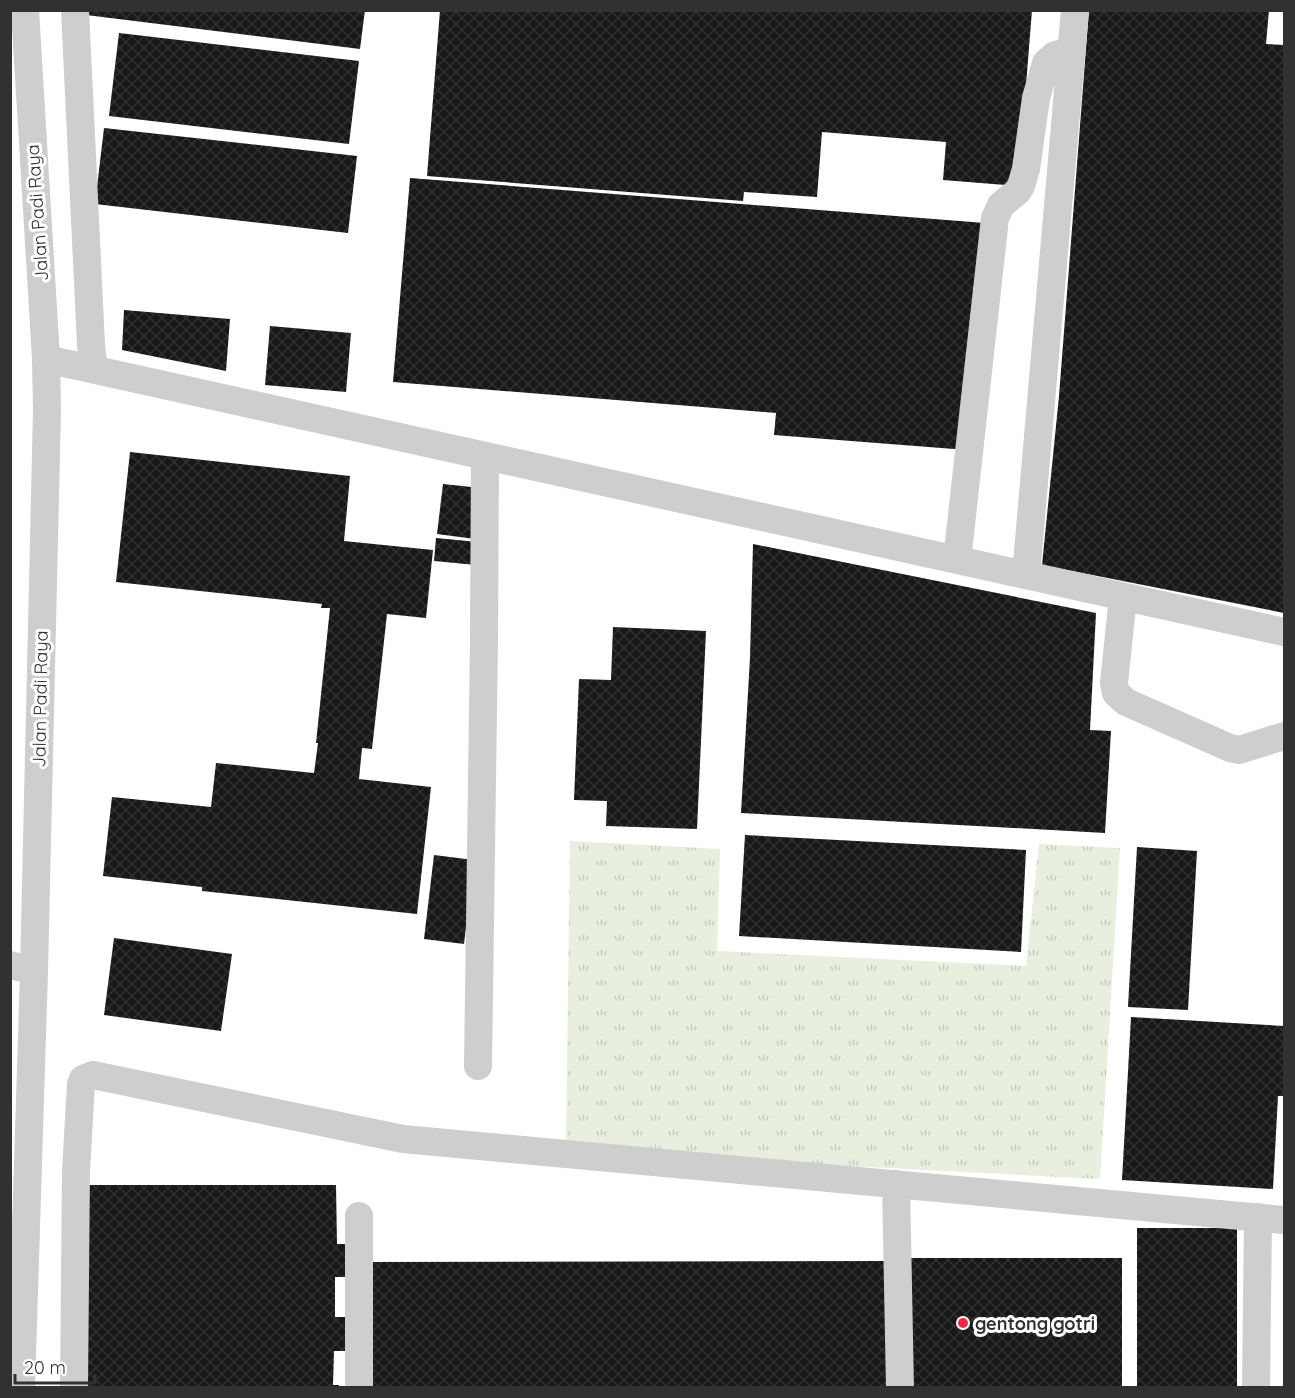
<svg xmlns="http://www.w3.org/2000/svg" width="1295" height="1398" font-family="Quicksand,sans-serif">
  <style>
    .grass { fill: url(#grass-tufts) }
    .building { fill: url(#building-cross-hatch); fill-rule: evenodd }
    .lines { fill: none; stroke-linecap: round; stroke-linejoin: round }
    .minor { stroke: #cecece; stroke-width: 28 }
    .poi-dot { fill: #f52741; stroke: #fff; stroke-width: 2 }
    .labels { text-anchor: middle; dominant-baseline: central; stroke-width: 6; stroke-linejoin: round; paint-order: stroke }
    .street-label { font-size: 18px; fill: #313131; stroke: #fff }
    .poi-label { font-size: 18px; font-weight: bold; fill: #313131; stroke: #fff; text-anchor: start }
  </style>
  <defs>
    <pattern id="grass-tufts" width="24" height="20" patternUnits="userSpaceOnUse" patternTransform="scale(1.5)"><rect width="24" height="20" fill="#e8efdf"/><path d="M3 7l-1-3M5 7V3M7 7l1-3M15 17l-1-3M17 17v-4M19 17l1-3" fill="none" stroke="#c7cdc0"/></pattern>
    <pattern id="building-cross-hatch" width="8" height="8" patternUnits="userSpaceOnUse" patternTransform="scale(1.5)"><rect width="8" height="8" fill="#181818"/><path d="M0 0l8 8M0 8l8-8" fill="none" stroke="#313131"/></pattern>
  </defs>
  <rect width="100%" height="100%" fill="#fff"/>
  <path class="grass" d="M570 841 720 849 717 951 1026 966 1039 844 1120 848 1100 1179 791 1163 566 1144Z"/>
  <path class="building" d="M79 10H365L360 49 78 14Z
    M440 10H1032L1018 186 943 180 946 142 822 132 817 197 744 192 743 201 427 176Z
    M1089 10H1269L1266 44 1284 45V613L1042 565 1059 396Z
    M119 33 359 61 349 144 109 116Z
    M104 128 357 156 348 233 95 204Z
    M410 178 985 223 967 450 774 435 776 413 393 382Z
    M124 310 230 319 226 371 122 350Z
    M270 326 351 333 346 392 265 385Z
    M130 452 350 476 344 541 433 550 426 618 387 614 372 749 362 748 359 779 431 787 417 914 202 891V887L103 876 112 797 211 807 216 763 314 773 318 743H316L330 608H321L322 604 116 582Z
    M443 484 481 488 475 539 437 534Z
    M436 538 478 542 476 565 434 561Z
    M753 544 1096 613 1090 730 1111 731 1105 833 741 813 750 658Z
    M613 627 706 631 697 829 606 826 607 801 574 800 579 679 611 680Z
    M745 835 1026 850 1021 952 739 936Z
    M1137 847 1197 851 1188 1010 1128 1007Z
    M434 855 474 860 464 944 424 939Z
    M114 938 232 954 221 1031 104 1015Z
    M1131 1017 1284 1026V1096H1278L1273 1189 1122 1180Z
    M76 1185H336L337 1244H362L363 1262 891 1261V1388H354V1351H334L333 1385H339V1388H76ZM335 1277H353L352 1317H335Z
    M1137 1228H1237V1388H1137Z
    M908 1258H1122V1388H908Z"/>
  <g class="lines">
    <path class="minor" d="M75 10 91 345 94 370
      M46 359 1284 632
      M957 560 995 218 1001 205 1017 192 1021 186 1026 169 1036 98 1046 63 1055 55 1071 51
      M1026 575 1075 10
      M1123 597 1114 683 1116 693 1126 702 1230 748 1239 750 1284 736
      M10 965 34 971
      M478 1066 484 638 485 456
      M896 1184 900 1388
      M21 1388 34 971 47 410 46 359 25 10
      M74 1388 76 1171 81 1084 83 1079 93 1075 403 1139 1284 1220
      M359 1388V1216
      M1256 1388 1258 1217"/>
  </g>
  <circle class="poi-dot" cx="963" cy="1323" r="6"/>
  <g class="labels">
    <g class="street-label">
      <text transform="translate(37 213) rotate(-94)">Jalan Padi Raya</text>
      <text transform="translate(40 699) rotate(-89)">Jalan Padi Raya</text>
    </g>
    <g class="poi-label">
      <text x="975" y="1323">gentong gotri</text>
    </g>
  </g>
  <rect width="1295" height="1398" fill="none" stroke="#313131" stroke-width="24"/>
  <path d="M15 1374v9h80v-9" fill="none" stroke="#313131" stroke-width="3"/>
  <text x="24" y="1374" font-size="18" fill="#313131" stroke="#ffffff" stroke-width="4.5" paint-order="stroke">20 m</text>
</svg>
